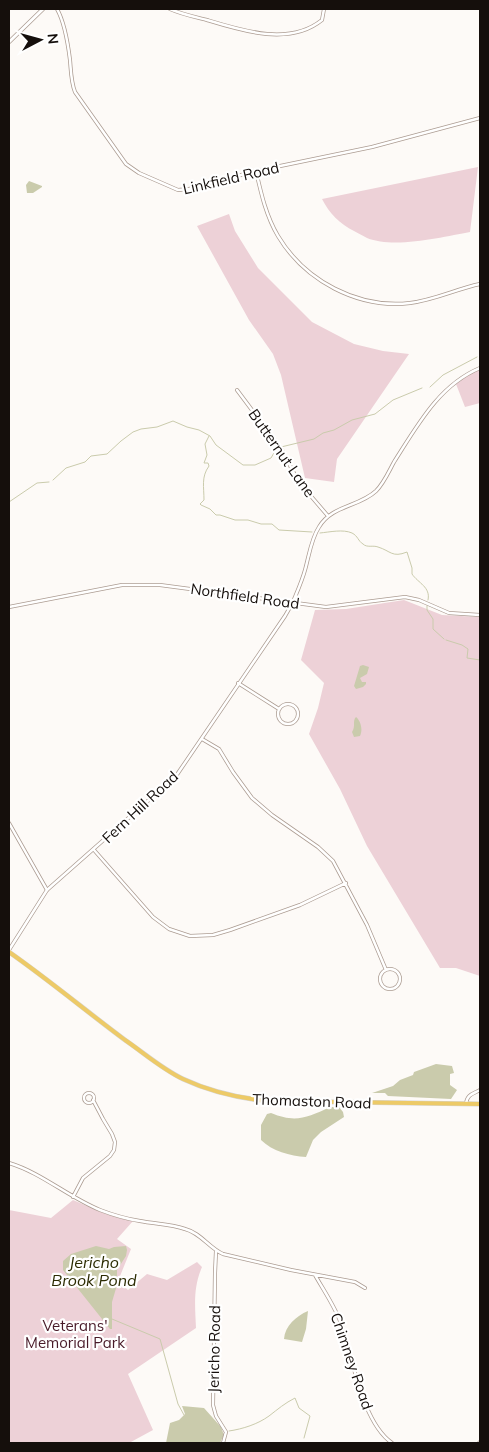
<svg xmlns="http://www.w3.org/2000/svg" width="489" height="1452" font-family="Mulish,sans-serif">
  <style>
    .green { fill: #edd1d7 }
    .water { fill: #cacbac }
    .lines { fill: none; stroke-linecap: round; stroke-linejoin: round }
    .stream { stroke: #cacbac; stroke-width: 1 }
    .minor-casing { stroke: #ac9c92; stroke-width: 4 }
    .tertiary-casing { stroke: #ac9c92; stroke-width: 4 }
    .secondary-casing { stroke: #ac9c92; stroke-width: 4.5 }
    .primary-casing { stroke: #d5d4d3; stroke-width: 5 }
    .minor { stroke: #fff; stroke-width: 2.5 }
    .tertiary { stroke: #fff; stroke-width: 2.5 }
    .secondary { stroke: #fff; stroke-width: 3 }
    .primary { stroke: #edca67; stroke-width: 4 }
    .labels { text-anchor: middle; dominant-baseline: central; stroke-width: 4.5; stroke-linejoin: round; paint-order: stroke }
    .street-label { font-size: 15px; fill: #150f0c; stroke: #fff }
    .park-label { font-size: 15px; fill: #481a28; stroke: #fff }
    .water-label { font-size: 16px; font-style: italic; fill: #2c2c03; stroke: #fff }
  </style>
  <rect width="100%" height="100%" fill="#fdfaf7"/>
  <path class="green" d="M478 167 470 232C443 237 394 249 367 238 363 236 358 233 354 231 340 224 329 213 322 199Z
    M229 214 235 231 258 268 312 322 354 344 383 351 409 354 337 459 334 482 305 478 281 375 273 354 249 320 197 226Z
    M480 369V403L465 407 456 384 470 373Z
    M404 600 442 615 480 617V976L456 968H440L367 846 340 789 309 734 318 708 324 683 301 660 315 610 346 609Z
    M73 1200 106 1214 133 1221 117 1239 131 1249 118 1281 128 1290 147 1274 167 1280 197 1262 202 1267C193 1288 195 1305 196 1328L128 1374 153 1430 129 1443H9V1210L51 1218Z"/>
  <path class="water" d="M29 181 42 186V187L33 193H27L26 185Z
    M363 665 369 667 367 674 360 678 362 682H366V684L363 687 356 689 354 686 360 666Z
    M356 717C361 721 363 730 360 736L354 737 352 732C356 726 352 721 356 717Z
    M436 1064 452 1066 454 1073 450 1074V1085L457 1090 451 1099 388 1096 385 1093H372L393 1086 400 1080 413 1075 414 1072Z
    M330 1107H339L343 1112 344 1117 321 1132 313 1140 306 1157C290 1156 272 1151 261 1140V1125L267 1114 271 1113C295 1123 307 1118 330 1107Z
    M96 1246 109 1249 114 1247 126 1246 127 1250 126 1256 117 1270V1285L112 1302V1329H110L63 1270V1261L71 1254Z
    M308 1311 306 1329 302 1342 284 1339C285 1326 296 1316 308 1311Z
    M182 1406 204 1408 221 1427 224 1435 220 1443H166L170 1423 179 1420 185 1414Z"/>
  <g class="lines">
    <path class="stream" d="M430 387 443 375 477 357
      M209 436 205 444 207 455 204 463H208L209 466C201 477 204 487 204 500L200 504 201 505 210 509 216 515H220L235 520H248L261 524H272L279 530 312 532
      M53 480 66 468 85 462 91 456 107 454 121 441 133 432 141 429 157 427 173 421 187 427 199 430 210 436 216 445 243 465H255L271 458 275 451 281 447 314 439 323 433 334 430 352 420 375 414 393 400 422 388
      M9 502 37 483 49 482
      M320 533C330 532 343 529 352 533 358 536 358 541 363 544 367 548 373 545 378 547 391 551 392 558 407 552L412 568V574C418 583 431 587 428 600
      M427 606V610L433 619V629L444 639
      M446 640 462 645 468 649 467 658 480 660
      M112 1319 160 1339 178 1404 184 1415
      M229 1431C243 1429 258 1424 269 1416 278 1409 285 1403 295 1398L299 1408 310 1416 304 1438"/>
    <defs>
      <path id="minor" d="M57 9C65 23 68 44 70 60 71 71 71 82 75 92L126 164 139 173 178 190 189 189 256 171 372 147 480 118
        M170 9C181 14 195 17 207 20 243 31 290 46 322 20L324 9
        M256 171C261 193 266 216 278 236 305 281 358 309 410 303 435 300 456 289 480 284
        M237 390 282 450 298 481 328 516
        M293 602C297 592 302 581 305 570 309 556 311 539 319 527 332 505 359 507 376 491 384 483 389 471 394 462 417 426 439 385 480 368
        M238 683 279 709
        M278 714a10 10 0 1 1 20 0a10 10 0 1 1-20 0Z
        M202 739 219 749 233 772 252 798 272 815 318 847 333 861 367 925 386 970
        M9 823 47 890
        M94 850 153 917 169 929 190 936 213 935 230 930 300 905 346 883
        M380 979a10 10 0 1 1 20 0a10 10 0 1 1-20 0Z
        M84 1098a5 5 0 1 1 10 0a5 5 0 1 1-10 0Z
        M466 1104C467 1094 473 1094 480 1090
        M9 1163C42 1173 68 1197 100 1210 113 1215 127 1219 140 1221 155 1224 171 1224 185 1229 201 1233 209 1248 223 1254L291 1270 355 1282 365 1288
        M73 1197 83 1178 110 1156 114 1150 115 1142 112 1134 103 1119 93 1100
        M216 1251 215 1273 213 1405 216 1416 226 1432 223 1443
        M315 1275C324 1291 336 1308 342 1326 353 1359 362 1422 392 1443
        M479 1443 480 1442"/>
      <path id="tertiary" d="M9 607 122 585H160L326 607 405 597 419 600 449 613 480 615
        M9 950 47 890 176 776 285 616 293 602"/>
      <path id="secondary" d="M9 42 43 9"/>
      <path id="primary" d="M9 952C49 980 86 1011 125 1040 144 1053 162 1069 183 1079 211 1092 237 1098 268 1101L480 1104"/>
    </defs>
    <use href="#minor" class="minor-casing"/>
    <use href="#tertiary" class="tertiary-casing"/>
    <use href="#secondary" class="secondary-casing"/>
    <use href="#primary" class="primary-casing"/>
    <use href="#minor" class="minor"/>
    <use href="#tertiary" class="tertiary"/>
    <use href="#secondary" class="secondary"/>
    <use href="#primary" class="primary"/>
  </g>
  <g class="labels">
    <g class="street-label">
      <text transform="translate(231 178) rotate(-13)">Linkfield Road</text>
      <text transform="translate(282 453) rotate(55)">Butternut Lane</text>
      <text transform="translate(245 596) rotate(8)">Northfield Road</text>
      <text transform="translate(140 807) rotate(-43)">Fern Hill Road</text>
      <text transform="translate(312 1101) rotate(2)">Thomaston Road</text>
      <text transform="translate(214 1349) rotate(-89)">Jericho Road</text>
      <text transform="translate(352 1361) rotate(71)">Chimney Road</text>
    </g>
    <g class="park-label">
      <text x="75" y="1325">Veterans'<tspan x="75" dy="17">Memorial Park</tspan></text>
    </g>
    <g class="water-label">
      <text x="94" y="1262">Jericho<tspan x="94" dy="18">Brook Pond</tspan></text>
    </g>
  </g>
  <rect width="489" height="1452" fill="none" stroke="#150f0c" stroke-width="20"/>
  <g transform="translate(40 40) rotate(84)" stroke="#ffffff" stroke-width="4" paint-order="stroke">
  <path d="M0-4L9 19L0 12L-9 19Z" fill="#150f0c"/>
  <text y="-8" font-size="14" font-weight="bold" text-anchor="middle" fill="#150f0c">N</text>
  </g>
</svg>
